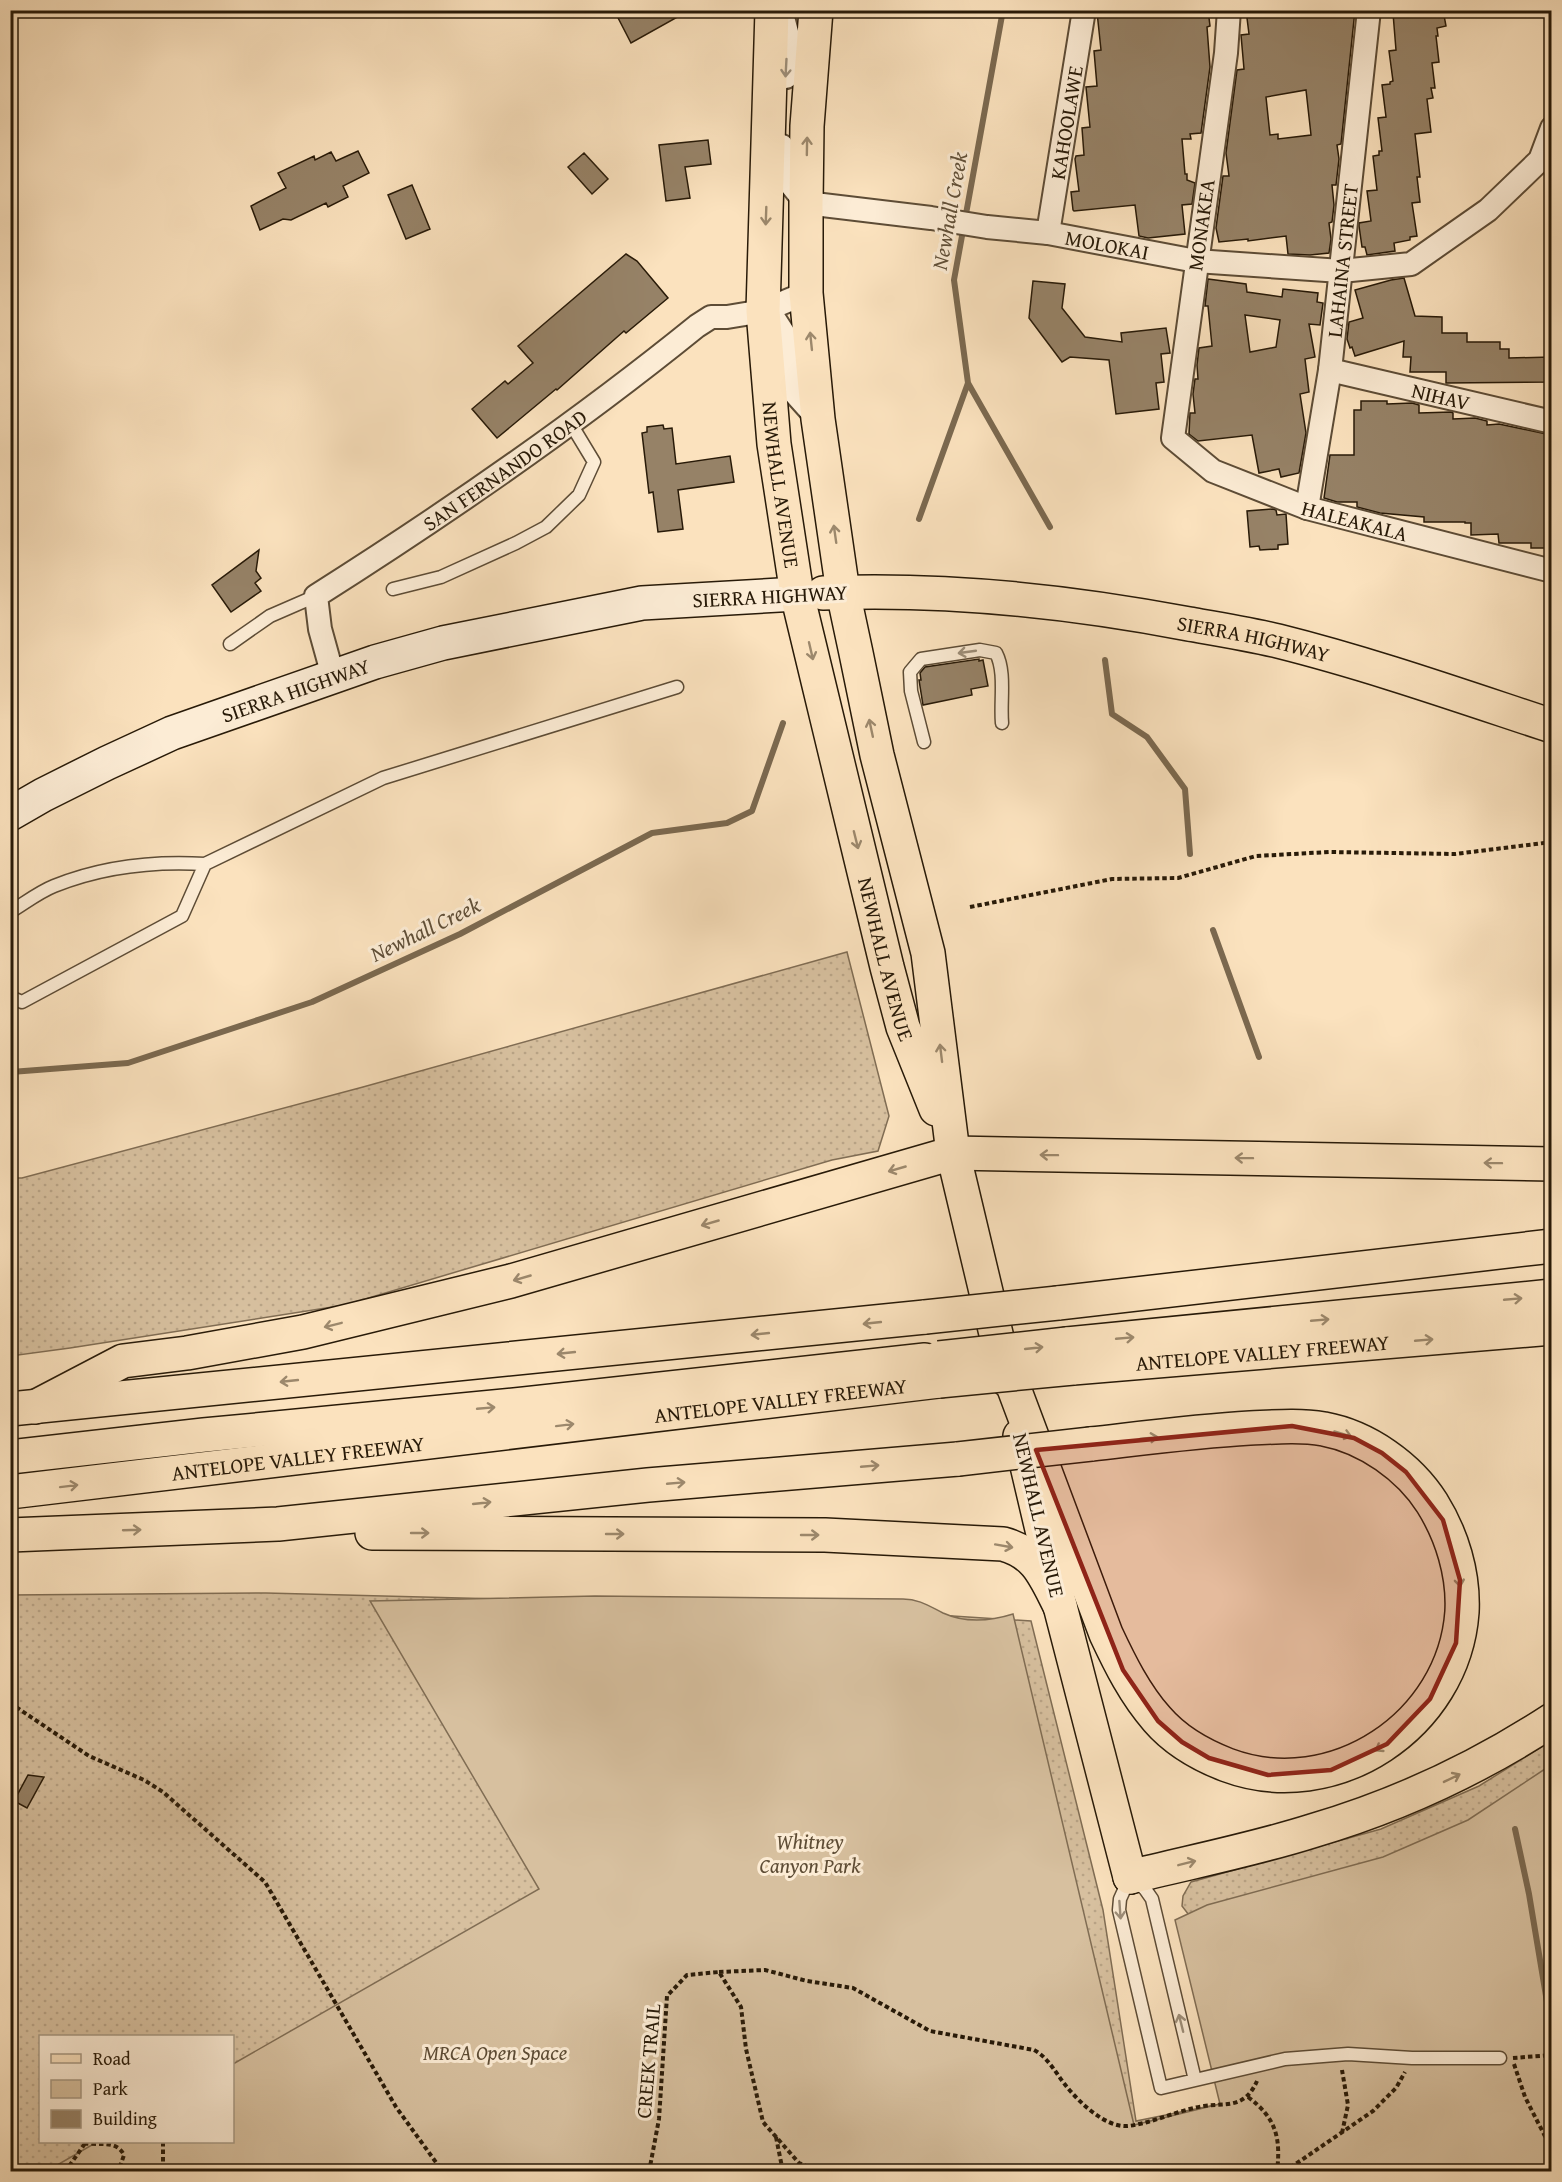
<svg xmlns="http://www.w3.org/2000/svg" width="1562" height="2182" font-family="'Gentium Book Plus',serif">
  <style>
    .grass { fill: url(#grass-dots); stroke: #806d54; stroke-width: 1.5; fill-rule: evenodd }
    .green { fill: #d7c09f; stroke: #806d54; stroke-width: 1.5 }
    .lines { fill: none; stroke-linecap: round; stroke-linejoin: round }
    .stream { stroke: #7b6950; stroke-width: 6 }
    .building { fill: #968267; stroke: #281a08; stroke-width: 1.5; fill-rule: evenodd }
    .service-casing { stroke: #5d4c36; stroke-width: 15 }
    .minor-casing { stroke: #5d4c36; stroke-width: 26 }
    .secondary-casing { stroke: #281a08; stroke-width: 36 }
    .primary-casing { stroke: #281a08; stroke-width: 36 }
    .motorway-casing { stroke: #281a08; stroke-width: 36 }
    .path { stroke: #281a08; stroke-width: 4; stroke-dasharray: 4.5 3; stroke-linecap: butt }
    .service { stroke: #fcecd5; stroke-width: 12 }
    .minor { stroke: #fcecd5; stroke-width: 22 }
    .secondary { stroke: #fcecd5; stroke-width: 33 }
    .primary { stroke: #fbe2be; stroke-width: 33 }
    .motorway { stroke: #fbe2be; stroke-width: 33 }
    .motorway-bridge-casing { stroke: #281a08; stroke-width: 36; stroke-linecap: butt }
    .motorway-bridge { stroke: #fbe2be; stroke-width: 33 }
    .oneway { stroke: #9d8e79 }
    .oneway2 { stroke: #9c886c }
    .marked { fill: #8f2418; fill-opacity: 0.2; stroke: #8f2418; stroke-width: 4.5; stroke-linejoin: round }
    .labels { text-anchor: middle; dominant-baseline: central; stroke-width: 6; stroke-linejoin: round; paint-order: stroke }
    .street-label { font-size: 21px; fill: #281a08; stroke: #fcecd5 }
    .park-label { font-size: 21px; font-style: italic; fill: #5d4c35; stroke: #fcecd5 }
    .water-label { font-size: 22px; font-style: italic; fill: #604f38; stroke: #fcecd5 }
  </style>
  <defs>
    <pattern id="grass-dots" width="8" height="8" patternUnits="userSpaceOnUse" patternTransform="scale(1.5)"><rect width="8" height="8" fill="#d7c09f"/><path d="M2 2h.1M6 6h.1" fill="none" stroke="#b9a487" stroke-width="1.8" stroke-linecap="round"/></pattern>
  </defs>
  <rect width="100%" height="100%" fill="#fbe2be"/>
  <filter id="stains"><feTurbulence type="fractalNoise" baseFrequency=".00333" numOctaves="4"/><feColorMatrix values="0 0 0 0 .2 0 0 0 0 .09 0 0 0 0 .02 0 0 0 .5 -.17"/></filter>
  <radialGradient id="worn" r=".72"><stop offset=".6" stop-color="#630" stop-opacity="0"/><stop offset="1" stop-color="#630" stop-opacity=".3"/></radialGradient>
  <path class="grass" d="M847 952 889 1116 878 1151 832 1160 345 1305 70 1348 11 1356V1178H22L363 1087Z
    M266 1593 814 1607 1031 1621 1103 1910 1136 2121 1240 2100 1338 2113 797 2147 641 2171H11L10 1595ZM40 2036H232V2142H40Z
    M1551 1741V2140L1192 1919 1182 1906 1183 1896 1191 1882 1381 1829 1479 1786Z"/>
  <path class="green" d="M595 1596 903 1599C919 1599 929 1606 943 1613 965 1623 991 1621 1013 1614L1134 2125 1220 2104 1175 1920 1207 1905 1383 1857 1468 1820 1551 1765V2171L45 2172 97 2142H232L233 2064 539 1889 370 1601Z"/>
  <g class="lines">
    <path class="stream" d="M968 383 1050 527
      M919 519 968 383 954 280 1003 10
      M1105 660 1112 714 1147 737 1185 789 1190 854
      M1213 930 1259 1057
      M11 1072 128 1063 312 1002 460 934 652 833 727 823 752 811 783 723
      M1515 1829 1529 1894 1552 2032"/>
  </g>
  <path class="building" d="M614 10H690L631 43Z
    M1111 10H1208L1210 26 1207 27 1210 67 1201 133 1190 134 1191 139H1182L1185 174H1187V180L1195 183 1192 204 1182 205 1185 234 1148 238 1139 236 1135 205 1074 211 1073 210 1071 192 1079 191 1075 159 1076 156 1084 155 1082 128 1090 127 1086 87 1097 86 1094 51 1101 50 1097 12Z
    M1246 10H1355L1341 144 1337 145 1339 159 1336 185H1332L1334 205 1332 222 1329 223 1331 239 1329 253 1310 255 1288 254 1286 236 1248 241V239L1219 242 1216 228 1223 176H1229L1226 153 1237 70 1244 69 1241 35 1249 34ZM1306 90 1311 135 1278 139V134L1270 135 1266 97Z
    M1408 10H1443L1446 26 1437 28 1438 36H1436L1439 62 1432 63 1435 88H1431L1433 98 1427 99 1431 132 1415 134 1420 177H1417L1420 202 1412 203 1417 236 1410 237V240L1394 243 1395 251 1367 255 1365 247H1362L1359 226V223L1371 221 1367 191 1377 190 1373 156 1379 155V151H1382L1378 118 1386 117 1382 85 1390 84V82L1393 81 1389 51 1396 50 1393 13Z
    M708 140 711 164 685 167 690 198 666 201 659 145Z
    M358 151 369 173 343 186 348 197 328 207 326 203 291 220 283 219 260 230 251 206 286 188 278 173 314 156 315 160 331 152 336 161Z
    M584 153 608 179 592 194 568 167Z
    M412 185 430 229 406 239 388 195Z
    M626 254 637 261 668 298 626 333 624 331 557 390 556 389 497 438 472 409 505 381 508 384 533 363 518 346Z
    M1404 278 1415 316 1442 317V333H1467V342H1500V349H1509V358L1551 357V382L1446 383V372H1410L1411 357H1403L1404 341 1355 356 1352 347 1350 348 1347 339 1349 322 1363 318 1355 290 1391 280Z
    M1208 279 1246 284 1247 292 1282 297 1283 289 1318 293 1317 302 1323 303 1320 325 1309 324 1315 357 1305 359 1309 392 1300 394 1306 433 1299 473 1281 477 1279 469 1259 473 1252 435 1198 441 1189 434 1190 413H1195L1193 394 1195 379H1198L1197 365 1199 348 1212 346 1208 306H1205ZM1245 315 1280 320 1276 347 1250 352Z
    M1033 281 1065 284 1062 308 1085 337 1122 342 1121 333 1166 328 1170 353 1161 354 1164 382 1156 383 1159 409 1116 414 1109 360 1070 357 1062 362 1029 318Z
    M1361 401H1387V404L1412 403 1419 405V413L1451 412 1453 413V419L1475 418 1487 421V425L1499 424 1551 435V475H1549L1551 544H1548V548H1531V543H1499L1498 534 1471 535V523H1465V522H1424V517L1380 513 1357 507V502H1337L1324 498 1330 455H1354V410H1361Z
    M663 425 664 429 672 428 676 464 730 456 734 482 678 490 683 529 658 532 653 492 649 493 642 433 647 432V427Z
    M1273 509 1276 510 1277 515 1286 514 1288 544 1278 545V549L1260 550 1259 546 1250 547 1247 511Z
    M259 550 256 571 261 578 255 583 261 591 231 612 212 585Z
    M979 659V661L983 660 988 686 971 689 972 695 923 705 919 680H921L920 673 925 667Z
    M28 1775 44 1777 27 1808 14 1801Z"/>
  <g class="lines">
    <defs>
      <path id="service" d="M393 589 441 577 516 543 546 527 579 495 594 462 571 424
        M230 644 270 616 316 596
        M924 742 911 691 910 672 921 659 980 650 996 653C1006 672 1000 701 1002 723
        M10 912C25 903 39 892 54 886 101 867 155 861 205 864
        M10 997 22 1002 182 916 205 864 383 778 677 687
        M1195 2080 1152 1899 1145 1889 1130 1877 1120 1899 1119 1910 1161 2088 1285 2059 1348 2054 1412 2058H1500"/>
      <g id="minor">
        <path d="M781 10 788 36 786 77"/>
        <path id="s1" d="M1229 10 1226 53 1173 438 1213 471 1307 508 1552 571"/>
        <path id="s2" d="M782 146 781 172 806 203 931 218 987 227 1048 233 1196 261 1341 271 1411 264 1488 210 1540 160 1552 128"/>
        <path id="s3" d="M1048 233 1084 10"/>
        <path d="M763 311 775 320 784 334 792 390 818 419"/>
        <path id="s4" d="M1330 370 1552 422"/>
        <path id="s5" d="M1307 508 1330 370 1369 10"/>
        <path id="s6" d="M333 676 320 629 316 596C447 513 576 424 697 326L711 317H727L763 311 806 293"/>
      </g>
      <g id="secondary">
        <path id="s7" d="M10 814 43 795 107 763 172 733 375 662 443 643 642 603 797 594"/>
      </g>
      <g id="primary">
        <path id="s8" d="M772 10 763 311 774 444 797 594 887 967 903 1027 936 1109"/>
        <path d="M816 10 807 126 806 203V293L818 419 843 592 856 653 877 755 928 953 953 1153 1007 1380"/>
        <path id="s9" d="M823 593C946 588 1068 601 1189 624 1218 629 1249 634 1278 641 1370 664 1461 696 1552 726"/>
        <path d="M1020 1436 1060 1606 1130 1877"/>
      </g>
      <g id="motorway">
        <path d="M1058 1303 1552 1246"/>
        <path d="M1067 1344 1552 1296"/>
        <path d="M1000 1351 1106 1634C1120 1664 1135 1694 1157 1719 1175 1740 1201 1755 1227 1765 1334 1805 1454 1725 1462 1612 1464 1574 1452 1535 1432 1503 1409 1467 1367 1437 1324 1429 1299 1425 1275 1427 1250 1428 1197 1431 1144 1438 1091 1444"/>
        <path id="s10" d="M1073 1368 1552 1328"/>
        <path d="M35 1407 123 1361 187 1353 303 1332 511 1281 953 1153 1552 1164"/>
        <path d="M10 1409 925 1317"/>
        <path d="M10 1457 204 1435 524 1404 925 1360"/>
        <path id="s11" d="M10 1492 939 1381"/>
        <path d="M372 1533 825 1535 1003 1544C1037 1553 1045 1577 1060 1606"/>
        <path d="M10 1535 278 1524 648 1485 958 1459"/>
        <path d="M1130 1877C1190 1862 1252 1850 1312 1831 1397 1806 1477 1769 1552 1720"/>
      </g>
    </defs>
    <use href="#service" class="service-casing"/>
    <use href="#minor" class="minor-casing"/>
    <use href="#secondary" class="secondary-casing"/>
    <use href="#primary" class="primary-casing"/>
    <use href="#motorway" class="motorway-casing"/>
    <path class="path" d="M970 907 1112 879 1178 878 1256 856 1329 852 1455 854 1552 842
      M10 1703 89 1756 144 1780 163 1792 265 1882 396 2107 443 2172
      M719 1972 765 1970 807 1981 853 1988 930 2031 1034 2050C1049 2058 1056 2074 1067 2087 1080 2103 1106 2128 1128 2126 1153 2123 1178 2110 1204 2106 1229 2103 1245 2108 1257 2081
      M1513 2058 1552 2055
      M1514 2064 1525 2097 1552 2150
      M1248 2097C1276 2118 1281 2137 1277 2172
      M1342 2133 1348 2105 1342 2070
      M776 2137 783 2172
      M163 2142V2172
      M84 2143C98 2146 116 2139 124 2155L118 2172
      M65 2172 86 2142
      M649 2172 659 2119 667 1996 687 1975 719 1972 741 2007 746 2049 763 2122 799 2163 820 2172
      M1284 2172 1373 2111 1396 2088 1405 2072"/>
    <use href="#service" class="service"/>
    <use href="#minor" class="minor"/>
    <use href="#secondary" class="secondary"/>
    <use href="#primary" class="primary"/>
    <use href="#motorway" class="motorway"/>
    <defs>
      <path id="motorway-bridge" d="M925 1317 1058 1303
        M939 1358 1067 1344
        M939 1381 1073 1368
        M958 1459 1091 1444"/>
    </defs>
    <use href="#motorway-bridge" class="motorway-bridge-casing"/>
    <use href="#motorway-bridge" class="motorway-bridge"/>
  </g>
  <defs><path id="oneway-shaft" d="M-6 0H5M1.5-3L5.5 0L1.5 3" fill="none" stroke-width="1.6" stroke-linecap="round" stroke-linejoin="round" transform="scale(1.5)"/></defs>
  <g class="oneway">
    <use href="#oneway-shaft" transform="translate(786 68) rotate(93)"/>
    <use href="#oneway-shaft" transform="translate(967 652) rotate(172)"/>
    <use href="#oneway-shaft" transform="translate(1120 1910) rotate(86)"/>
    <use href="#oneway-shaft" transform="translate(1181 2023) rotate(-104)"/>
  </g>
  <g class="oneway2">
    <use href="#oneway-shaft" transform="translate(807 146) rotate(-89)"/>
    <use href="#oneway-shaft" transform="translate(766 216) rotate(92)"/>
    <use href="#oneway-shaft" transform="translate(811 341) rotate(-96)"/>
    <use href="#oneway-shaft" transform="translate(835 534) rotate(-98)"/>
    <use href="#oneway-shaft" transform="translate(811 651) rotate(77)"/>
    <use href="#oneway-shaft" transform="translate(871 728) rotate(-102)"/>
    <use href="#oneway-shaft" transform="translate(856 840) rotate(76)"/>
    <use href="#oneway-shaft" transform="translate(941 1053) rotate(-97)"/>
    <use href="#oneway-shaft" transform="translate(1049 1155) rotate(-179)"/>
    <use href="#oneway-shaft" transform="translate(1244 1158) rotate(-179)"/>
    <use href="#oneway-shaft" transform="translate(1493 1163) rotate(-179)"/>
    <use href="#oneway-shaft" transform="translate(897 1169) rotate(164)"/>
    <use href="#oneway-shaft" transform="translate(710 1223) rotate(164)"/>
    <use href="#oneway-shaft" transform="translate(522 1278) rotate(164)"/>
    <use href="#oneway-shaft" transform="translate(1513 1299) rotate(-5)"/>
    <use href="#oneway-shaft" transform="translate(1320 1320) rotate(-5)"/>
    <use href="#oneway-shaft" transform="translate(872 1323) rotate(174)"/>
    <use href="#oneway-shaft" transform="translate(333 1325) rotate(166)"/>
    <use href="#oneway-shaft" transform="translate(760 1334) rotate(174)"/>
    <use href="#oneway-shaft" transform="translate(1125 1338) rotate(-5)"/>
    <use href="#oneway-shaft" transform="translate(1424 1340) rotate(-5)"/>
    <use href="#oneway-shaft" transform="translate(1034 1348) rotate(-6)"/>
    <use href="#oneway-shaft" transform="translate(566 1353) rotate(174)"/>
    <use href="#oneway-shaft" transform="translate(289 1381) rotate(174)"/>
    <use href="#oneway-shaft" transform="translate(486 1408) rotate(-5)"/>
    <use href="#oneway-shaft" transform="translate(565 1425) rotate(-7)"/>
    <use href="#oneway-shaft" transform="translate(1343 1434) rotate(17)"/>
    <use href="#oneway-shaft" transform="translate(1149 1438) rotate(-6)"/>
    <use href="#oneway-shaft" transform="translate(870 1466) rotate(-5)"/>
    <use href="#oneway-shaft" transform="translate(676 1483) rotate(-5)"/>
    <use href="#oneway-shaft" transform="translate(69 1486) rotate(-7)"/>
    <use href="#oneway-shaft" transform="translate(482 1503) rotate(-6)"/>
    <use href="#oneway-shaft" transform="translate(132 1530) rotate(-2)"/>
    <use href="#oneway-shaft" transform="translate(420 1533)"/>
    <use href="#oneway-shaft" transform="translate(615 1534)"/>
    <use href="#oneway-shaft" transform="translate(810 1535)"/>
    <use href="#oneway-shaft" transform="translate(1004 1546) rotate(10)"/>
    <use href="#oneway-shaft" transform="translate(1459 1578) rotate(82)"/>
    <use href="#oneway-shaft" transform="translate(1383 1746) rotate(148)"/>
    <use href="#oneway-shaft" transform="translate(1452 1778) rotate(-26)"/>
    <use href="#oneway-shaft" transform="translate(1187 1863) rotate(-14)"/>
  </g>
  <path class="marked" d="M1292 1426 1354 1438 1382 1453 1406 1472 1443 1520 1460 1580 1456 1643 1430 1699 1387 1744 1331 1770 1268 1775 1209 1758 1182 1742 1158 1721 1123 1670 1036 1450Z"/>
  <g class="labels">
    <g class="street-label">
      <text stroke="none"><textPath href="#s3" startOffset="112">KAHOOLAWE</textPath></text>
      <text transform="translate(1201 225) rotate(-82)">MONAKEA</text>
      <text stroke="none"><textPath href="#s2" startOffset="370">MOLOKAI</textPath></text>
      <text stroke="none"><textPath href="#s5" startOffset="250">LAHAINA STREET</textPath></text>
      <text stroke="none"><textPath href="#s4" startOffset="114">NIHAV</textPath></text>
      <text stroke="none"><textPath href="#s6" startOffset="309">SAN FERNANDO ROAD</textPath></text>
      <text stroke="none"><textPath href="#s8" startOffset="476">NEWHALL AVENUE</textPath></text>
      <text stroke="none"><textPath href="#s1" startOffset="634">HALEAKALA</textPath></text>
      <text transform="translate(770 596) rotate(-3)">SIERRA HIGHWAY</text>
      <text stroke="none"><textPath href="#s9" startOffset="434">SIERRA HIGHWAY</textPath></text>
      <text stroke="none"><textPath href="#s7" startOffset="312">SIERRA HIGHWAY</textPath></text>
      <text stroke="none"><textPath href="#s8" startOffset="962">NEWHALL AVENUE</textPath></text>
      <text stroke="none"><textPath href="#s10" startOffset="190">ANTELOPE VALLEY FREEWAY</textPath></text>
      <text stroke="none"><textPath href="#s11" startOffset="776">ANTELOPE VALLEY FREEWAY</textPath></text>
      <text stroke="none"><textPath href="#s11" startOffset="290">ANTELOPE VALLEY FREEWAY</textPath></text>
      <text transform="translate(1039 1515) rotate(77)">NEWHALL AVENUE</text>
      <text transform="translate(648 2061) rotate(-85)">CREEK TRAIL</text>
    </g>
    <g class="park-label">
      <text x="810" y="1841">Whitney<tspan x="810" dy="24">Canyon Park</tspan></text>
      <text x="495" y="2052">MRCA Open Space</text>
    </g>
    <g class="water-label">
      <text transform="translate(949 211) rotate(-80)">Newhall Creek</text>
      <text transform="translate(425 929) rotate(-26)">Newhall Creek</text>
    </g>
  </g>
  <rect width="1562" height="2182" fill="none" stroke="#fbe2be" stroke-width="36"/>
  <rect x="12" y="12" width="1538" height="2158" fill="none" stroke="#281a08" stroke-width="3"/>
  <rect x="18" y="18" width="1526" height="2146" fill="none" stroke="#281a08" stroke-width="1.5"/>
  <rect x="39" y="2035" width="195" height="108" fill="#fcecd5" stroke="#a79883" stroke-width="1.5"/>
  <rect x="51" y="2054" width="30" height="9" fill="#fbe2be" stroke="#a79883" stroke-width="1.5"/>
  <text x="93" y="2065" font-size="18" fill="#281a08">Road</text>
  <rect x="51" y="2080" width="30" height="18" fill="#d7c09f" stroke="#a79883" stroke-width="1.5"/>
  <text x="93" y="2095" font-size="18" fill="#281a08">Park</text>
  <rect x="51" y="2110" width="30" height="18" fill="#968267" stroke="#a79883" stroke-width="1.5"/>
  <text x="93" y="2125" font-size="18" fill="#281a08">Building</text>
  <rect width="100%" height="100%" filter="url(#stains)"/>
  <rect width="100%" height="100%" fill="url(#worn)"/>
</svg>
